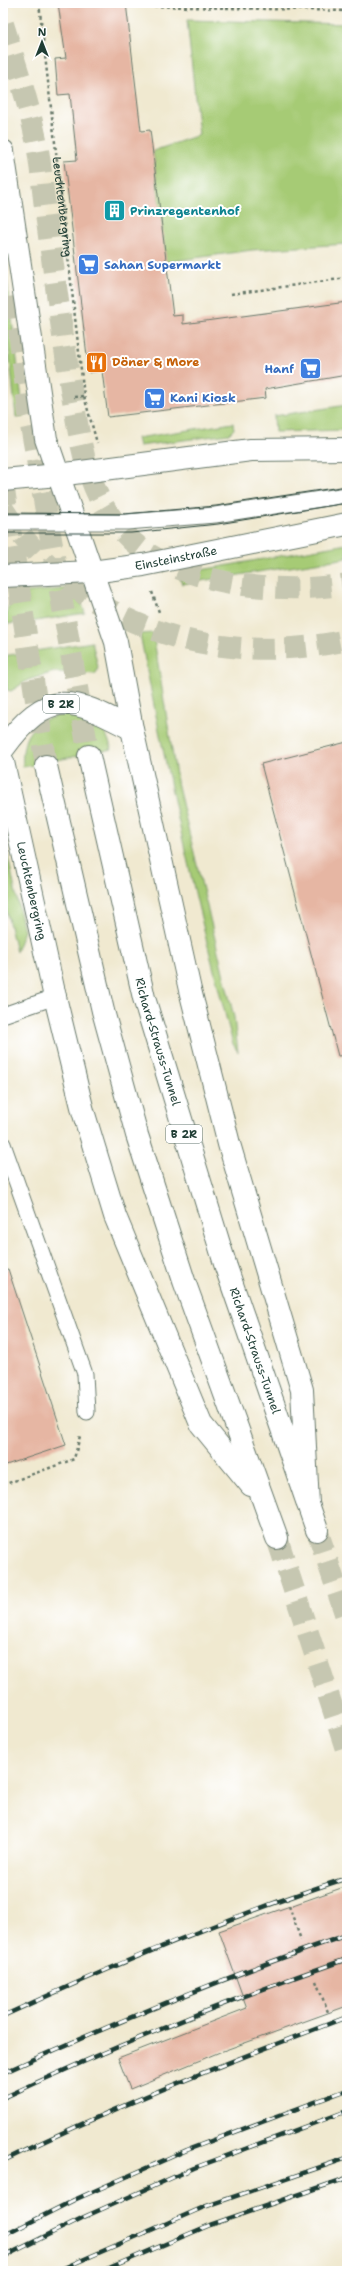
<svg xmlns="http://www.w3.org/2000/svg" width="350" height="2274" font-family="'Shantell Sans',sans-serif">
  <style>
    .green { fill: #a6cb75; stroke: #628454 }
    .building { fill: #e6b6a3 }
    .lines { fill: none; stroke-linecap: round; stroke-linejoin: round }
    .highway-tunnel { stroke: #c6c7b1; stroke-width: 22; stroke-dasharray: 22 11; stroke-linecap: butt }
    .lane-casing { stroke: #68796b; stroke-width: 17 }
    .secondary-casing { stroke: #68796b; stroke-width: 24 }
    .primary-casing { stroke: #68796b; stroke-width: 24 }
    .highway-casing { stroke: #68796b; stroke-width: 24 }
    .path { stroke: #68796b; stroke-width: 2.5; stroke-dasharray: 3 3; stroke-linecap: butt }
    .lane { stroke: #fff; stroke-width: 15 }
    .secondary { stroke: #fff; stroke-width: 22 }
    .primary { stroke: #fff; stroke-width: 22 }
    .highway { stroke: #fff; stroke-width: 22 }
    .tram { stroke: #1f3d34; stroke-width: 1 }
    .rail-casing { stroke: #1f3d34; stroke-width: 4.5 }
    .rail { stroke: #fff; stroke-width: 3; stroke-dasharray: 9; stroke-linecap: butt }
    .labels { text-anchor: middle; dominant-baseline: central; stroke-width: 4; stroke-linejoin: round; paint-order: stroke }
    .shield { fill: #fff; stroke: #627771; stroke-width: 1 }
    .shield-label { font-size: 11px; font-weight: bold; fill: #1f3d34 }
    .street-label { font-size: 12px; fill: #1f3d34; stroke: #fff }
    .culture-label { font-size: 12px; font-weight: bold; fill: #0d838f; stroke: #fff; text-anchor: start }
    .shop-label { font-size: 12px; font-weight: bold; fill: #366cbe; stroke: #fff; text-anchor: start }
    .food-label { font-size: 12px; font-weight: bold; fill: #c56008; stroke: #fff; text-anchor: start }
  </style>
  <rect width="100%" height="100%" fill="#fff"/>
  <filter id="ink" filterUnits="userSpaceOnUse"><feTurbulence type="fractalNoise" baseFrequency=".025" numOctaves="2"/><feDisplacementMap in="SourceGraphic" scale="8" xChannelSelector="R" yChannelSelector="G"/><feConvolveMatrix kernelMatrix="1 2 1 2 8 2 1 2 1" color-interpolation-filters="sRGB"/></filter>
  <filter id="wash" filterUnits="userSpaceOnUse"><feTurbulence type="fractalNoise" baseFrequency=".012" numOctaves="4" result="noise"/><feDisplacementMap in="SourceGraphic" scale="16" xChannelSelector="R" yChannelSelector="G"/><feGaussianBlur stdDeviation="0.9" result="paint"/><feColorMatrix in="noise" values="0 0 0 0 0 0 0 0 0 0 0 0 0 0 0 0 0 1.4 0 .05"/><feComposite in="paint" operator="in"/></filter>
  <g filter="url(#wash)">
    <rect width="100%" height="100%" fill="#f0e9d0"/>
    <path class="green" d="M187 20 347 24V244L252 250 166 262 153 151 199 135Z
      M3 248 24 416 16 417 3 294Z
      M347 405V430L275 432 274 416Z
      M233 423 234 429 229 434 139 446 137 438Z
      M347 544V558L182 584 179 574Z
      M63 589 78 592 85 613 24 623 4 624 9 605 17 593Z
      M153 633 178 787 234 1017 238 1052 233 1044C197 909 166 772 140 634Z
      M92 642 98 667 96 674 54 672 28 680 11 691 7 690 3 656Z
      M72 713C94 722 104 725 112 749L23 767C20 729 38 718 72 713Z
      M3 834 24 931 16 952 3 897Z"/>
    <g id="blocks">
      <path class="building" d="M58 3H126L141 131 150 130 173 316 183 315V324L347 302V375L265 389 266 398 108 417 102 371 89 373 64 161 77 160 70 94 58 95 55 59 66 58Z
        M347 742V1055L338 1056 261 764Z
        M8 1269 66 1445 3 1466V1270Z
        M347 1886V2006L220 2052 130 2089 118 2058 247 2008 219 1931Z"/>
    </g>
  </g>
  <g filter="url(#ink)">
    <use href="#blocks" fill-opacity="0" stroke="#68796b" stroke-width="1"/>
    <g class="lines">
      <path class="highway-tunnel" d="M3 24C14 60 27 97 35 135 41 161 42 188 46 214 54 273 62 331 71 389 79 431 83 473 106 510 117 526 132 544 149 554 203 587 286 594 347 584
        M15 296 29 414 89 756
        M3 483 46 766
        M3 509C78 627 214 669 347 640
        M317 1530 347 1619
        M277 1538 347 1752"/>
      <defs>
        <path id="lane" d="M3 522H127L215 515 347 495
          M3 1015 55 997
          M3 1144 85 1374 87 1412"/>
        <path id="secondary" d="M3 151 46 439 92 572 3 576"/>
        <g id="primary">
          <path d="M3 480 58 475 251 450 347 449"/>
          <path id="s2" d="M92 572 143 565 347 524"/>
          <path id="s3" d="M3 762 55 997"/>
        </g>
        <g id="highway">
          <path d="M92 572 116 642 132 729 190 990 229 1144 302 1390 308 1504"/>
          <path d="M3 749C48 687 71 697 132 729"/>
          <path id="s4" d="M89 756 144 998 226 1267 317 1530"/>
          <path d="M46 766 103 1011 137 1135 184 1281 277 1538"/>
          <path d="M55 997 83 1111 115 1216 201 1424 251 1485"/>
        </g>
      </defs>
      <use href="#lane" class="lane-casing"/>
      <use href="#secondary" class="secondary-casing"/>
      <use href="#primary" class="primary-casing"/>
      <use href="#highway" class="highway-casing"/>
      <g class="path">
        <path id="s1" d="M39 3 84 396 97 443"/>
        <path d="M151 3V6L347 11"/>
        <path d="M231 294 347 278"/>
        <path d="M74 397 84 396"/>
        <path d="M152 592 159 612"/>
        <path d="M3 962 7 987"/>
        <path d="M3 1485 74 1459 80 1436"/>
        <path d="M289 1906 301 1940"/>
        <path d="M316 1981 328 2012"/>
      </g>
      <use href="#lane" class="lane"/>
      <use href="#secondary" class="secondary"/>
      <use href="#primary" class="primary"/>
      <use href="#highway" class="highway"/>
      <path class="tram" d="M3 513 124 514 216 506 347 486
        M3 533H131L218 524 347 503"/>
      <defs>
        <path id="rail" d="M3 2016C116 1964 229 1916 347 1878
          M3 2073C116 2022 229 1975 347 1935
          M3 2098C115 2046 230 1999 347 1959
          M3 2161C115 2106 231 2061 347 2017
          M3 2236 74 2200 187 2150 347 2090
          M3 2257 84 2217 194 2168 347 2111
          M57 2271 204 2207 347 2158
          M102 2271 210 2225 347 2178"/>
      </defs>
      <use href="#rail" class="rail-casing"/>
      <use href="#rail" class="rail"/>
    </g>
  </g>
  <defs>
    <symbol id="building-square" viewBox="-11 -11 22 22"><rect x="-9" y="-9" width="18" height="18" rx="4" fill="#0f9aa8" stroke="#fff"/><path d="M-4-6H4V6H1V3H-1V6H-4ZM-2.5-4.3h1.7v1.8h-1.7ZM.8-4.3h1.7v1.8H.8ZM-2.5-1h1.7V.8h-1.7ZM.8-1h1.7V.8H.8Z" fill="#fff"/></symbol>
    <symbol id="supermarket-square" viewBox="-11 -11 22 22"><rect x="-9" y="-9" width="18" height="18" rx="4" fill="#3f7fe0" stroke="#fff"/><path d="M-6-5.5h2.5l.6 2H6L4.5 2H-2.5L-4.4-4H-6ZM-1.5 3.2a1.3 1.3 0 1 0 .1 0ZM3 3.2a1.3 1.3 0 1 0 .1 0Z" fill="#fff"/></symbol>
    <symbol id="restaurant-square" viewBox="-11 -11 22 22"><rect x="-9" y="-9" width="18" height="18" rx="4" fill="#e8710a" stroke="#fff"/><path d="M-5-6h1v4h1v-4h1v4h1v-4h1v5L-1.5 .5V6h-2V.5L-5-1ZM5-6V6H3V1.5H1.5Q1.5-4 5-6Z" fill="#fff"/></symbol>
  </defs>
  <g fill-rule="evenodd">
    <use href="#building-square" x="102" y="198" width="25" height="25"/>
    <use href="#supermarket-square" x="76" y="252" width="25" height="25"/>
    <use href="#restaurant-square" x="84" y="350" width="25" height="25"/>
    <use href="#supermarket-square" x="298" y="356" width="25" height="25"/>
    <use href="#supermarket-square" x="142" y="386" width="25" height="25"/>
  </g>
  <g class="labels">
    <g class="shield">
      <rect x="43" y="695" width="36" height="18" rx="3"/>
      <rect x="166" y="1125" width="36" height="18" rx="3"/>
    </g>
    <g class="shield-label">
      <text x="61" y="704">B 2R</text>
      <text x="184" y="1134">B 2R</text>
    </g>
    <g class="street-label">
      <text stroke="none"><textPath href="#s1" startOffset="205">Leuchtenbergring</textPath></text>
      <text stroke="none"><textPath href="#s2" startOffset="85">Einsteinstraße</textPath></text>
      <text stroke="none"><textPath href="#s3" startOffset="132">Leuchtenbergring</textPath></text>
      <text stroke="none"><textPath href="#s4" startOffset="294">Richard-Strauss-Tunnel</textPath></text>
      <text stroke="none"><textPath href="#s4" startOffset="618">Richard-Strauss-Tunnel</textPath></text>
    </g>
    <g class="culture-label">
      <text x="130" y="211">Prinzregentenhof</text>
    </g>
    <g class="shop-label">
      <text x="104" y="265">Sahan Supermarkt</text>
      <text x="294" y="369" text-anchor="end">Hanf</text>
      <text x="170" y="398">Kani Kiosk</text>
    </g>
    <g class="food-label">
      <text x="112" y="362">Döner &amp; More</text>
    </g>
  </g>
  <rect width="350" height="2274" fill="none" stroke="#fff" stroke-width="16"/>
  <g transform="translate(42 42)" stroke="#ffffff" stroke-width="3" paint-order="stroke">
  <path d="M0-3L7 15L0 10L-7 15Z" fill="#1f3d34"/>
  <text y="-6" font-size="11" font-weight="bold" text-anchor="middle" fill="#1f3d34">N</text>
  </g>
</svg>
